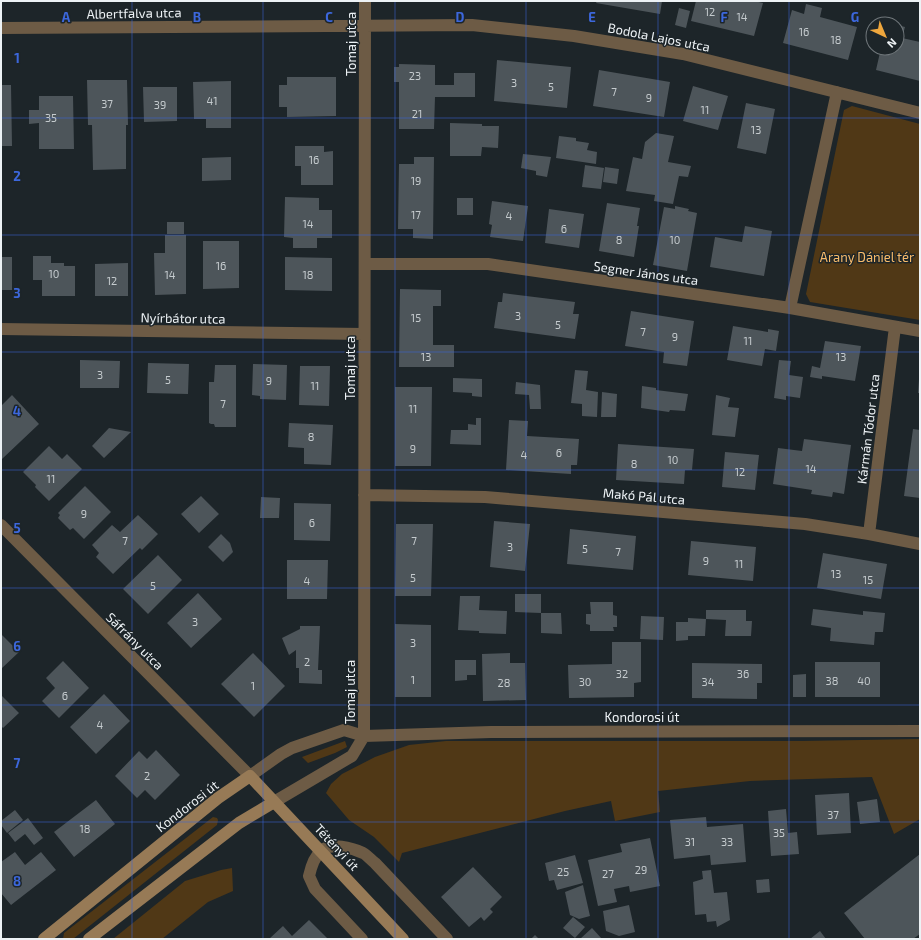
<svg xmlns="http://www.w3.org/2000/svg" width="921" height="940" font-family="'Exo 2',sans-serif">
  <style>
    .green { fill: #503816 }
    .building { fill: #4d555a }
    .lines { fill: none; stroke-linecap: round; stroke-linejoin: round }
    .lane { stroke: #6d5b45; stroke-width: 12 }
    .street { stroke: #6d5b45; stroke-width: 12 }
    .secondary { stroke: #977a56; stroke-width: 12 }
    .grid { fill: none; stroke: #3c67dc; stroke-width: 1; stroke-opacity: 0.55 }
    .labels { text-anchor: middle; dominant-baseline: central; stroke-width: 3; stroke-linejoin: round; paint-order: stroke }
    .number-label { font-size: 11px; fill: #c5cbce }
    .street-label { font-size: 13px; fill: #edf2f5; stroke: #1d2529 }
    .park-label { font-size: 13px; fill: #f9bc6b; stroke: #1d2529 }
    .grid-label { font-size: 13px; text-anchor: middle; font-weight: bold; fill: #3c67dc; stroke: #1d2529; stroke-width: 3; stroke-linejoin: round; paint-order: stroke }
  </style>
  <rect width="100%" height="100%" fill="#1d2529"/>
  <path class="green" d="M852 106 920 124V320L810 302 806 294 844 110Z
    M920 739V819L894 834 872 777 750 781 658 791 660 812 615 821 611 801 565 811 402 853 399 862 374 837 349 820 326 793 331 784 342 774 375 757 409 745 446 741H802Z
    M345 741 347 747 335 753 308 763 302 757Z
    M213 817 217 818 218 820 217 825 73 939H63L64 933Z
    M232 868 233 891 208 902 162 939H113L185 881 221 870Z"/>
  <path class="building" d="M597 1H662L660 14 596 3Z
    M696 1H754L763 3 754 36 691 21Z
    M806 4 822 8 820 17 857 27 848 60 783 43 792 10 804 14Z
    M679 8 690 11 686 28 675 25Z
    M897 25 905 27 902 38 920 42V81L876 70 881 48H897Z
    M497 60 571 67 567 108 494 101Z
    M399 64 435 65V85H454V73H475V97H435L434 129H399V82H394V67H399Z
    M599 70 670 82 664 117 593 106Z
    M287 77H336V116L287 117V107H279V85H287Z
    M87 80H127L128 125H126V169L93 170 92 125H88Z
    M231 81V128H206V119H194L193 82Z
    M1 85H11L12 146H1Z
    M693 86 728 96 718 130 683 121Z
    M143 87H177V121L144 122Z
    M39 96H73L74 149H39V123L29 124V110H39Z
    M746 103 775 109 766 154 737 148Z
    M450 123 482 124V126H499L498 148 482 147 481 156H450Z
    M656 133 674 136 668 162 691 166 688 177 679 176 673 204 654 201 655 195 626 191 633 157 642 159 645 142Z
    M559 136 576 138V141L589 143 587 150 597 152 596 164 556 158Z
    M295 146H324V152L333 151V185H301V166H295Z
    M523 154 551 157 547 177 536 175V171L521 168Z
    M231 157V180L202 181V158Z
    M414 157H434L433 239 413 238V229H398L399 164H414Z
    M585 165 604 168 601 189 582 187Z
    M605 167 619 169 617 184 603 182Z
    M285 197 319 198V210H332V238H317V248H293V238L284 237Z
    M457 198H473V215H457Z
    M492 201 528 206 523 241 490 237 492 225 489 224Z
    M607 203 640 208 637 226H639L634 257 599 251Z
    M675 206 689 209 688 211 697 213 687 271 653 265 664 207 675 209Z
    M549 209 584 214 579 248 545 243Z
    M167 222H184V234H167Z
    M745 226 772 231 764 276 710 267 715 237 742 242Z
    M165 235H186V294L155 295 154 253H165Z
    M203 241H239V288L203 289Z
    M33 256H51V263H64V266H75V296H42V280H33Z
    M1 257H12V290H1Z
    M285 257 332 258V291L285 290Z
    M128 263V296H95V264Z
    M400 289 441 290V306H433V345H454V367H399Z
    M503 293 575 302 573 314H579L575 339 494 328 498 302H502Z
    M631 311 694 321 687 366 663 363 664 352 625 346Z
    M733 326 768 332V329L779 331 776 351 765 349 762 366 727 360Z
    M825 341 861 346 855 381 822 376V379L810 377 812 366 820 368Z
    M80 360 120 361 119 388H80Z
    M779 360 791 361 789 375 803 377 800 398 786 396V400L774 398Z
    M148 363 189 364 188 394 147 393Z
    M253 364 287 365 286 400 260 399V396L252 395Z
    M215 365H236V427H215L214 424H211L209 423V382H214Z
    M300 366H330L329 406 299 405Z
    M575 370 588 371 586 390 598 392 597 417 582 416V404L571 403Z
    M453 378 482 379V397L472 396V393L453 392Z
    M919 379H920V393H918Z
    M516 382 540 385 541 409H530L529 395 515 394Z
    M642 386 656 388V390L688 394 685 411 670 410 669 412 641 408Z
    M395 387H432L431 466H395Z
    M602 392 617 394 616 417H601Z
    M12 395 39 424 2 459 1 406Z
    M716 395 730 398 728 407 739 408 735 437 712 435Z
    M476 418H481V445L450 444 451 430H468V424L476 425Z
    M509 420 528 421 527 436 579 439 577 465H571V474L506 470Z
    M289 423 333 425 331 465 304 464V448L288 447Z
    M109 428 131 432 104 458 92 446Z
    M913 429 920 430V498L904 496Z
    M804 439 851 445 844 494 833 492 832 497 811 494 812 490 773 484 778 448 802 451Z
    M618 444 694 449 692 470H685L684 484 616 480Z
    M49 446 62 459 67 454 82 469 49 501 35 487 36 485 23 472Z
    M725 452 759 455 755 490 722 487Z
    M85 486 111 512 84 539 73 528 70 530 58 518 60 515 58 513Z
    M201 496 219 514 199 533 181 514Z
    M261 497 280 498 279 518H260Z
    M294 503 331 504 330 541 294 540Z
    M138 515 158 534 142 550 140 548 113 574 96 557 99 553 92 545 112 525 120 532Z
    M494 521 530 524 525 571 490 567Z
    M396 524H433L431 596H395Z
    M570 529 636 536 633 570 567 564Z
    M221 534 230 543 233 552 223 562 208 547Z
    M691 541 756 547 753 581 688 575Z
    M823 553 887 564 881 599 817 588Z
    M158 555 182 580 148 614 123 589Z
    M287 560H328L327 599H287Z
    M198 593 222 619 191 648 167 623Z
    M515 594H541V613H561L562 634 541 633V613L515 612Z
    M460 596H480L479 610 507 611 506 634 479 633V631L458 630Z
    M590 602H613V615L617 616V627H613L614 631H590V625L586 624V614H591Z
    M813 609 863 615V611L885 613 883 632H875L874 645 830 641 831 628 811 625Z
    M706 610H746V621H752L751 636H725L726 620 706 619Z
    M641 616 664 617 663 640 640 639Z
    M688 618 706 619 705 636H688V640L676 641V622H688Z
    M395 624 431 625V697H395Z
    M300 626H320L318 670H322V684L299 683V668H296V650L289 655 282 638 300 629Z
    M1 634 19 652 1 669Z
    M612 642H641V682L634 683V697L569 698 568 665 612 664Z
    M253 653 285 686 254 717 221 684Z
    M510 653V663H525L526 700 483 701 482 654Z
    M455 660H476V675H467V680L455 681Z
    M63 661 89 688 59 718 42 701 55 688 46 678Z
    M815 662H880V697H815Z
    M692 663 762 664V683H757V699L692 698Z
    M806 674V697H793V675Z
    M104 694 130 721 96 754 70 727Z
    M2 696 19 713 3 728 1 726V697Z
    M156 750 180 775 155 800 145 790 137 798 115 776 139 751 147 759Z
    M849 793 851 833 817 835 815 795Z
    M877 799 880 822 860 824 857 802Z
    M96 800 115 824 74 857 54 832Z
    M786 809 788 833 797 832 799 854 771 856 768 811Z
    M15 810 23 820 7 833 1 825V821Z
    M706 817 707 827 743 824 746 862 711 865 710 855 674 859 670 820Z
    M28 818 43 838 34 845 25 834 15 842 8 833Z
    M650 838 660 886 630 892 629 886 614 889 617 902 598 906 588 860 622 852 620 844Z
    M15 852 25 865 41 852 56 870 11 905 1 893V862Z
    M920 854V934L913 939H865L844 913Z
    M575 855 583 883 557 890 554 880 549 881 545 863Z
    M473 867 502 897 490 909 493 912 484 921 481 917 469 927 441 897Z
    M711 870 714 893 727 892 730 920 717 927 716 921 707 922 706 914 695 915 693 882 703 879 702 871Z
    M769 879 770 892 757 893 756 880Z
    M583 885 590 916 579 919 570 915 565 892Z
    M629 905 635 932 619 936 606 931 603 911Z
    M573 917 585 927 575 938 563 928Z
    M309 920 328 939H269L283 926 292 936Z
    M592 928 602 939H580Z
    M820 931 826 939H810Z
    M535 935 539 939H531Z"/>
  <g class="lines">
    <path class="lane" d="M362 939 315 889 309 876C311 867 314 857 321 851 331 842 352 848 363 853 367 855 371 860 375 863L447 939"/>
    <path class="street" d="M1 28 472 25 574 36 683 54 920 113
      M365 264H488L790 308 920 331
      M790 308 837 92
      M1 329 364 334
      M364 495 485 497 805 524 869 534 920 544
      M1 525 250 776 281 754 292 748 344 730 364 736 491 732 920 731
      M869 534 895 327
      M364 736 365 1
      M274 802 352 756 364 736"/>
    <path class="secondary" d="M44 939 218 798 250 776 403 939
      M89 939 239 823 274 802"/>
  </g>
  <path class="grid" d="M132 1V939M263 1V939M395 1V939M526 1V939M658 1V939M789 1V939M1 118H920M1 235H920M1 352H920M1 470H920M1 588H920M1 705H920M1 822H920"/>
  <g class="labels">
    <g class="number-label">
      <text x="710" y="11">12</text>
      <text x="742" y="16">14</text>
      <text x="804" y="31">16</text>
      <text x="836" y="39">18</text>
      <text x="415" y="75">23</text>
      <text x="514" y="82">3</text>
      <text x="551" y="86">5</text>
      <text x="614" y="91">7</text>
      <text x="649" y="97">9</text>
      <text x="212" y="100">41</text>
      <text x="107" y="103">37</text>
      <text x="160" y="104">39</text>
      <text x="705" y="109">11</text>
      <text x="417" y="113">21</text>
      <text x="51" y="117">35</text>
      <text x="756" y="129">13</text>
      <text x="314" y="159">16</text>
      <text x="416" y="180">19</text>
      <text x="416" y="214">17</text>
      <text x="509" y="215">4</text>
      <text x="308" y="223">14</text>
      <text x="564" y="228">6</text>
      <text x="619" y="239">8</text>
      <text x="675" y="239">10</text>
      <text x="221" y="265">16</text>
      <text x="54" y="273">10</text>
      <text x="170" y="274">14</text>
      <text x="308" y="274">18</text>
      <text x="112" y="280">12</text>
      <text x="518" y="315">3</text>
      <text x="416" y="317">15</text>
      <text x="558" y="324">5</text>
      <text x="643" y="331">7</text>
      <text x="675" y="336">9</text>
      <text x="748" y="340">11</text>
      <text x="426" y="356">13</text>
      <text x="841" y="356">13</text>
      <text x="100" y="374">3</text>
      <text x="168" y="379">5</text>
      <text x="269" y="380">9</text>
      <text x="315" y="385">11</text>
      <text x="223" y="403">7</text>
      <text x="413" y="408">11</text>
      <text x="311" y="436">8</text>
      <text x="413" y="448">9</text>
      <text x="559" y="452">6</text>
      <text x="524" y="454">4</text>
      <text x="673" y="459">10</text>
      <text x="634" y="463">8</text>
      <text x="811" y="468">14</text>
      <text x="740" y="471">12</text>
      <text x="51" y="478">11</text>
      <text x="84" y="513">9</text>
      <text x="312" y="522">6</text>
      <text x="125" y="540">7</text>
      <text x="414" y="540">7</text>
      <text x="510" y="546">3</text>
      <text x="585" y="548">5</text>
      <text x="618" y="551">7</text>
      <text x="706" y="560">9</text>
      <text x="739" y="563">11</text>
      <text x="836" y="573">13</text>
      <text x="413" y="577">5</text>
      <text x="868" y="579">15</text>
      <text x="307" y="580">4</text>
      <text x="153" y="585">5</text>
      <text x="195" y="621">3</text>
      <text x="413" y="642">3</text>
      <text x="307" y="661">2</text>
      <text x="622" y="673">32</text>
      <text x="743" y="673">36</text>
      <text x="413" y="679">1</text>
      <text x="832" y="680">38</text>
      <text x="864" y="680">40</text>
      <text x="585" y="681">30</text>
      <text x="708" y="681">34</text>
      <text x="504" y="682">28</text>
      <text x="253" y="685">1</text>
      <text x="65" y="695">6</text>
      <text x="100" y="724">4</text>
      <text x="147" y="775">2</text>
      <text x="833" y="814">37</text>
      <text x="85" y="828">18</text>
      <text x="779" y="832">35</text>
      <text x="690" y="841">31</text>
      <text x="727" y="841">33</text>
      <text x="641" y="869">29</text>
      <text x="563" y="871">25</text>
      <text x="608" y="873">27</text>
    </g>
    <g class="street-label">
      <text transform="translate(134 13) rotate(-1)">Albertfalva utca</text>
      <text transform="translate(659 37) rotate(11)">Bodola Lajos utca</text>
      <text transform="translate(351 44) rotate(-90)">Tomaj utca</text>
      <text transform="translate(646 273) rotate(8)">Segner János utca</text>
      <text transform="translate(183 318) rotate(1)">Nyírbátor utca</text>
      <text transform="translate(350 368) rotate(-90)">Tomaj utca</text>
      <text transform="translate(868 429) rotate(-83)">Kármán Tódor utca</text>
      <text transform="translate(644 496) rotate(5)">Makó Pál utca</text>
      <text transform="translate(135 641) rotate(45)">Sáfrány utca</text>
      <text transform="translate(350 692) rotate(-90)">Tomaj utca</text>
      <text x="642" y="717">Kondorosi út</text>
      <text transform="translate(187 806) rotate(-38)">Kondorosi út</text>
      <text transform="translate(337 847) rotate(47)">Tétényi út</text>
    </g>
    <g class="park-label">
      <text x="867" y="257">Arany Dániel tér</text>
    </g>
  </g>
  <g class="grid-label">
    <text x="66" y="22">A</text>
    <text x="197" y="22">B</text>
    <text x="329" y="22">C</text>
    <text x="460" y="22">D</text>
    <text x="592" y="22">E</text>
    <text x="724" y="22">F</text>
    <text x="855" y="22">G</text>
    <text x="17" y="63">1</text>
    <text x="17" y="181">2</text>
    <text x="17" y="298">3</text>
    <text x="17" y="416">4</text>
    <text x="17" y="533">5</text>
    <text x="17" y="651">6</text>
    <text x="17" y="768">7</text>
    <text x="17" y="886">8</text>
  </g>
  <rect width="921" height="940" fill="none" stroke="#edf2f5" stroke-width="4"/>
  <g transform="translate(885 36) rotate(136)"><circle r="19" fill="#1d2529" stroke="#70777b"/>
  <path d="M0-3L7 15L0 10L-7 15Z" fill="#efa73d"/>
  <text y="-6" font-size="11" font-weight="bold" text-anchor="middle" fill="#edf2f5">N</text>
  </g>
</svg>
